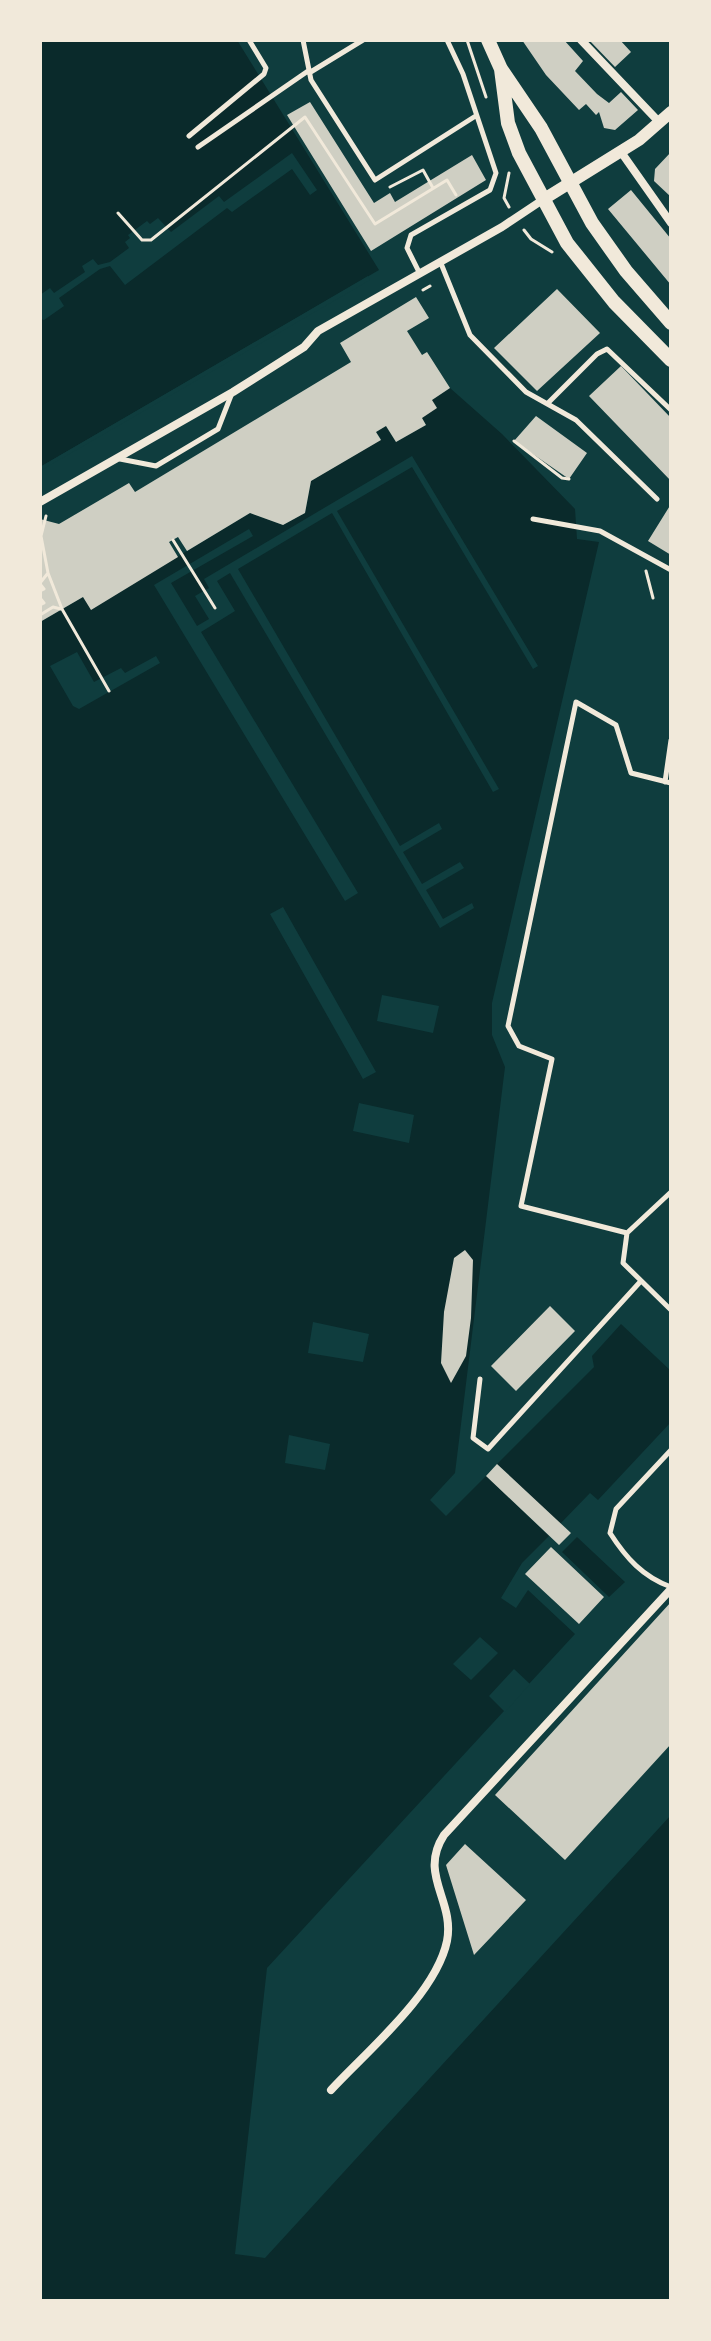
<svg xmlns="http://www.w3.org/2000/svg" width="711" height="2341" font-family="Figtree,sans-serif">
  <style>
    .water { fill: #0a2a2b }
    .pier { fill: #0f3d3e }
    .building { fill: #cfcfc3 }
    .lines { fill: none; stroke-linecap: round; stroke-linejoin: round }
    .path { stroke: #f1e9da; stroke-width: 3 }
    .service { stroke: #f1e9da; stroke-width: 5 }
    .minor { stroke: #f1e9da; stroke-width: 8 }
    .tertiary { stroke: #f1e9da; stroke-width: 12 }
    .primary { stroke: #f1e9da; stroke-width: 14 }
  </style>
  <rect width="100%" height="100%" fill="#0f3d3e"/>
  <path class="water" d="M40 40H237L379 270 40 467Z
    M450 388 502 434 575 509 577 539 599 542 492 1003V1035L505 1067 455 1473 430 1500 446 1516 486 1476 549 1536 522 1563 501 1598 516 1608 528 1590 575 1634 267 1968 235 2254 265 2258 671 1815V2301H40V622L83 597 91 609 250 513 283 525 305 513 311 481 381 439 376 432 386 426 396 442 426 425 422 418 432 400Z
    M621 1324 671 1371V1422L598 1500 590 1493 560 1524 497 1464 594 1367 592 1356Z
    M577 1537 625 1582 609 1597 562 1552Z"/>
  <path class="pier" d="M292 153 317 190 310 195 292 169 232 212 227 208 125 285 110 266 100 269 59 298 64 306 44 320 40 319V295L50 288 54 293 85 272 82 266 93 259 98 265 110 262 129 248 125 242 130 238 128 235 147 221 150 224 158 218 171 232 219 196 224 202Z
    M368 276 370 280 40 471V467Z
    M412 456 538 666 533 669 412 467 337 511 499 789 493 792 332 513 238 569 400 846 439 823 442 829 403 852 422 884 460 862 464 868 426 890 443 919 472 903 474 908 440 928 230 573 217 581 235 611 201 632 358 893 345 901 154 585 249 529 253 536 171 583 197 626 209 619 195 596 209 588 204 579Z
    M77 652 94 682 121 668 125 673 156 656 160 663 79 709 73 706 50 666Z
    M283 907 376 1072 363 1079 270 914Z
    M382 995 439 1006 433 1033 377 1021Z
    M359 1103 414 1115 409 1143 353 1131Z
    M313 1322 369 1334 363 1362 308 1353Z
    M289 1435 330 1444 325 1470 285 1463Z
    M480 1637 498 1653 471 1680 453 1664Z
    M514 1669 530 1684 505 1712 489 1696Z"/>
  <path class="building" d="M522 40H564L583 61 575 71 597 94 609 103 621 92 638 110 615 130 604 128 599 112 596 115 586 104 579 110 546 75Z
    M589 40H620L631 52 615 67Z
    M310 102 374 203 390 193 395 202 472 155 486 180 371 251 287 115Z
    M671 152V197L654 181 655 169Z
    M631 190 671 239V285L608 209Z
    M557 289 600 333 537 391 494 348Z
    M416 297 429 318 407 331 422 355 427 352 450 388 432 400 437 408 422 418 426 425 396 442 386 426 376 432 381 440 311 481 305 513 283 525 250 513 187 551 178 537 169 542 178 557 91 610 83 597 40 622V519L59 524 129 483 135 492 351 362 340 343Z
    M621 366 671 418V481L589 396Z
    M536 416 587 453 569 479 514 441Z
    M671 504V555L648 541Z
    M465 1250 473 1260 471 1318 466 1356 451 1383 441 1363 444 1312 454 1258Z
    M550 1306 575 1331 516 1391 491 1366Z
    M497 1464 571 1533 559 1545 486 1476Z
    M551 1547 604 1597 579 1624 525 1574Z
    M671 1602V1744L565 1860 495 1795Z
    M465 1844 526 1900 474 1955 446 1865Z"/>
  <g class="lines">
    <path class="path" d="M467 40 486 97
      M509 173 504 198 509 207
      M390 187 423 170 433 188
      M118 213 142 240H151L305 117 375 224 447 180 456 195
      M524 230 531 239 552 252
      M423 290 430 286
      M514 441 562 478 569 479
      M173 540 215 608
      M646 571 653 598
      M48 573 62 609 109 691
      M40 583 48 573 41 536 46 516
      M40 584 44 589 40 591
      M40 598 44 603 40 605
      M40 615 53 607 61 609"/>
    <path class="service" d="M303 40 311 80 375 180 474 117
      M309 73 363 40
      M189 136 264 74 266 68 249 40
      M198 147 308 71
      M440 261 470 335 526 392 576 420 657 499
      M419 272 407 248 411 235 490 190 496 173 463 74 447 40
      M549 402 597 354 607 349 671 410
      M120 459 156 466 218 429 232 393
      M533 519 600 531 671 570
      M665 782 671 740
      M671 783 631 773 616 725 576 702 508 1026 519 1046 552 1059 521 1206 627 1233 623 1263 671 1310
      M627 1233 671 1192
      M480 1379 473 1438 488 1449 640 1282
      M671 1450 616 1509 610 1533C626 1558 643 1577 671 1587"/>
    <path class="minor" d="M581 40 660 123
      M621 152 671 223
      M40 502 233 392 304 347 318 331 502 227 544 199
      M331 2090C367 2051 436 1994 447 1941 455 1900 418 1875 444 1835L671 1589"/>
    <path class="tertiary" d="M544 199 639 140 671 112"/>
    <path class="primary" d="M488 40 501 69 541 128 592 223 626 271 671 323
      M501 69 508 123 519 153 567 243 614 302 671 360"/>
  </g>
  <rect width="711" height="2341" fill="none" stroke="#f1e9da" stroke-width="84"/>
</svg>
